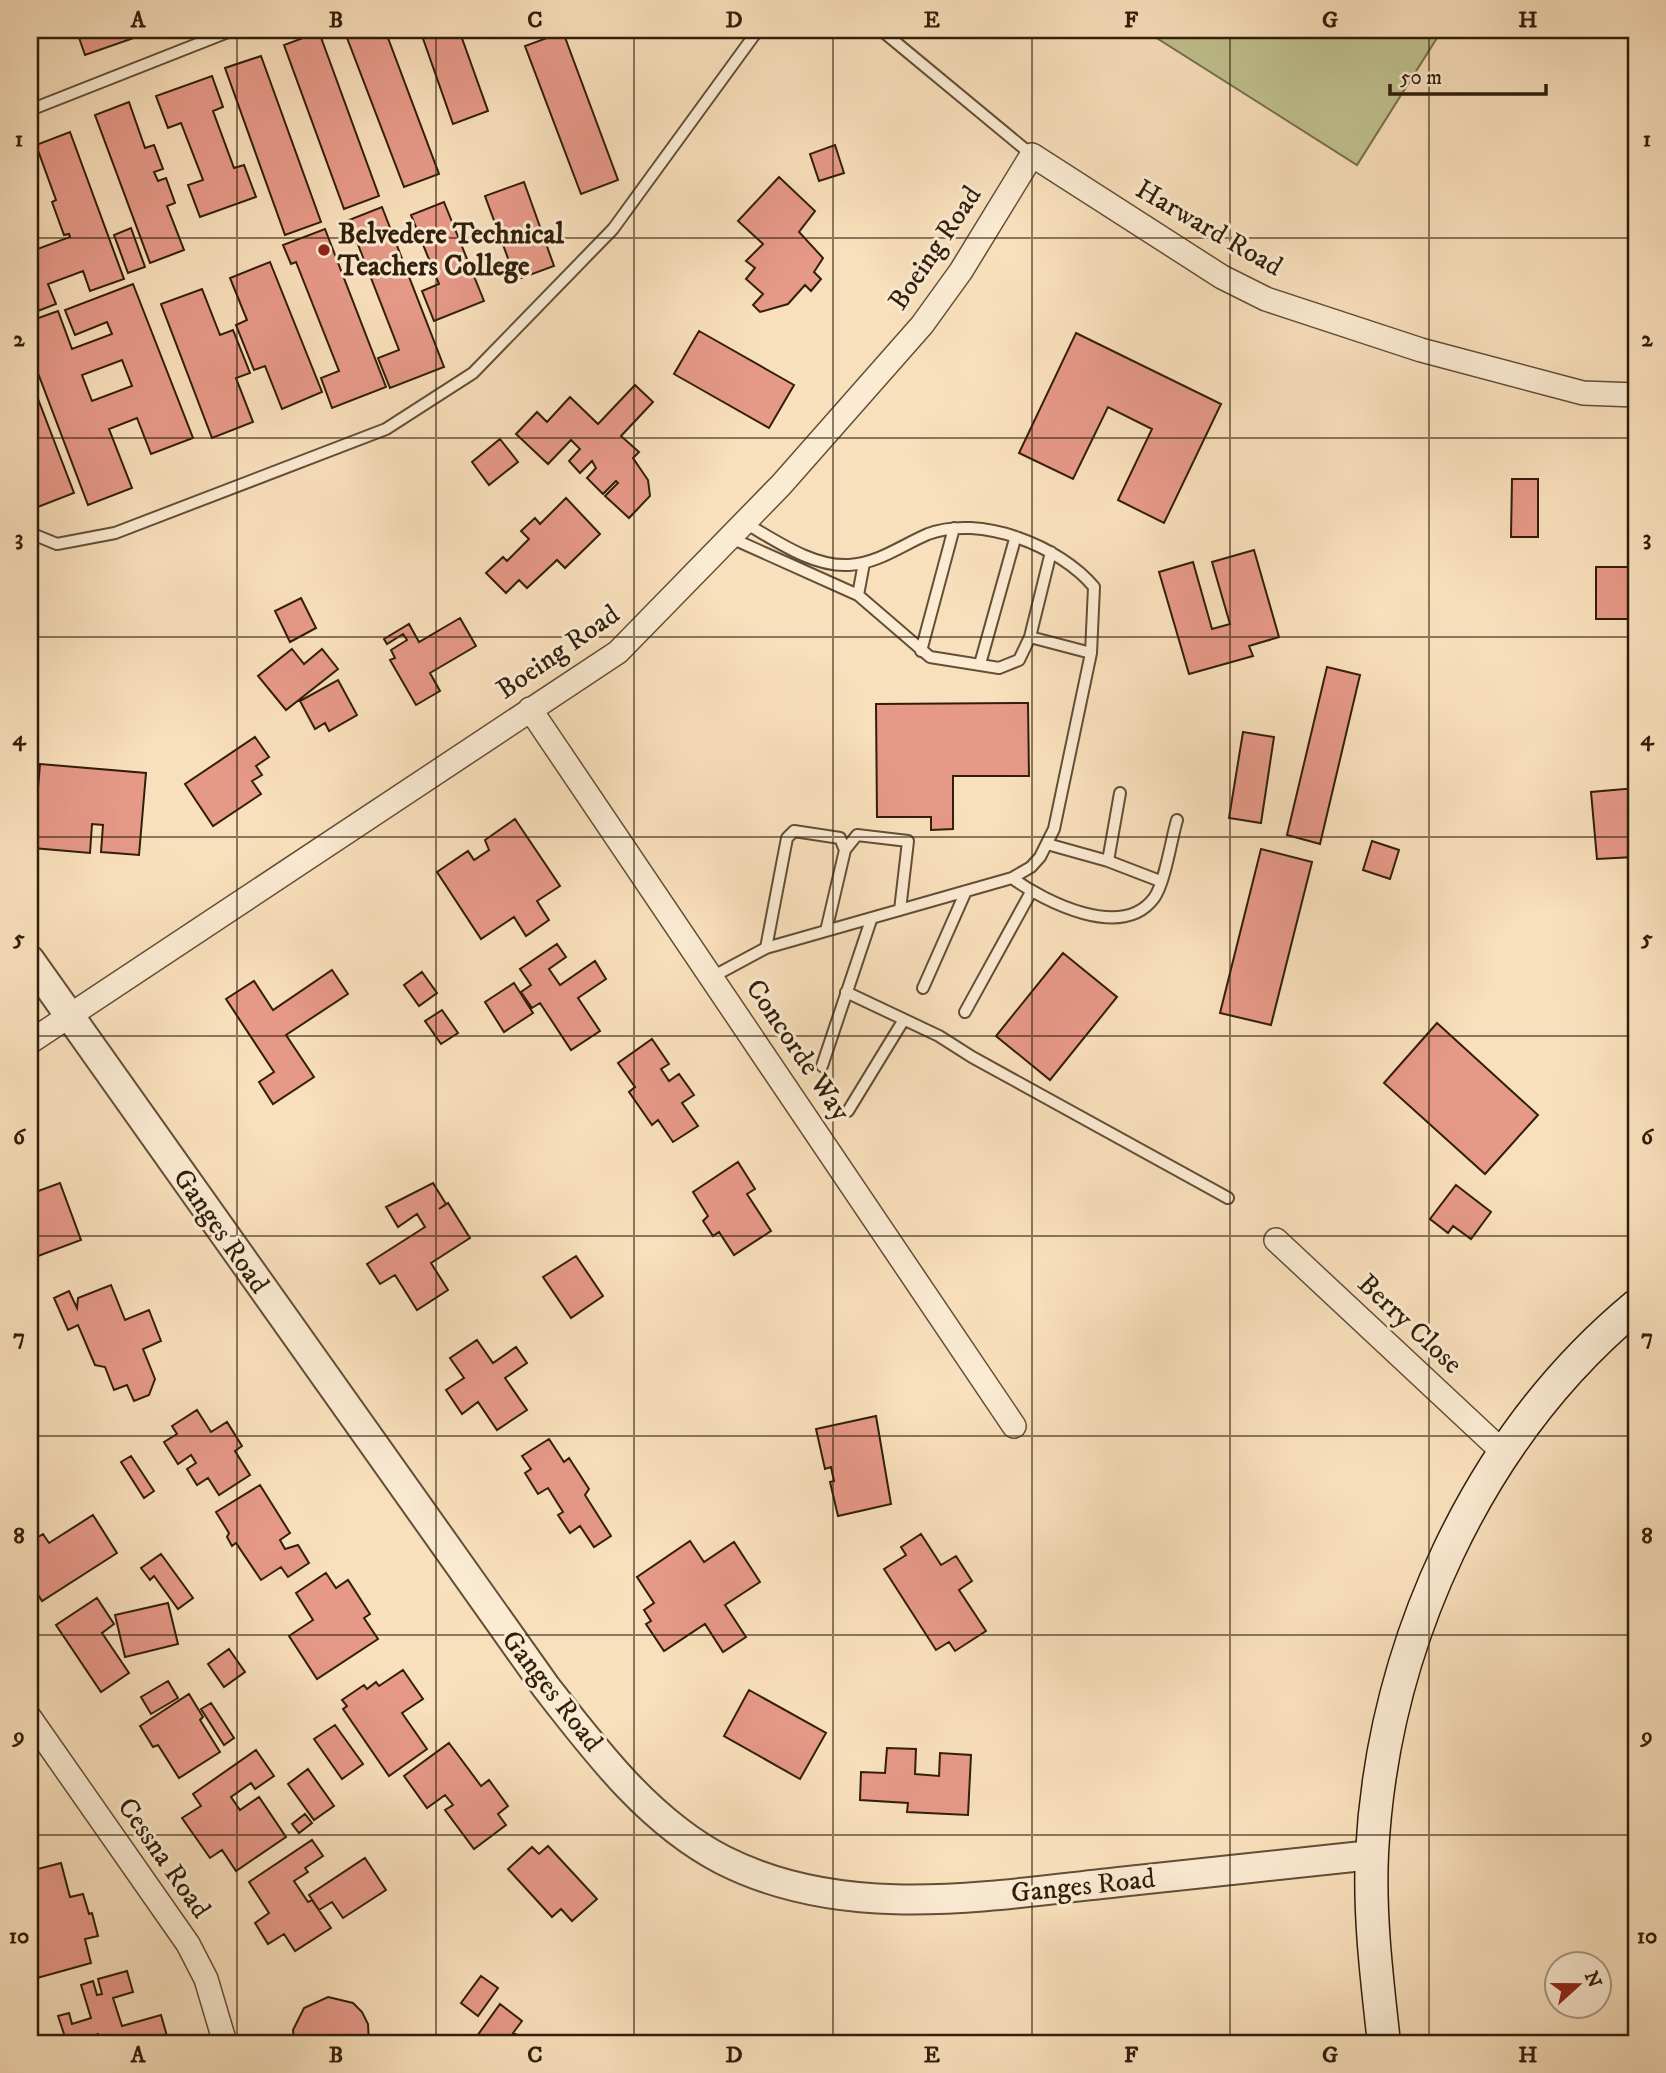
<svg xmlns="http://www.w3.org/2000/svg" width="1666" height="2073" font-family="'IM FELL DW Pica',serif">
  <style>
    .green { fill: #c0c28f; stroke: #78704c; stroke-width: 2 }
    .building { fill: #e79988; stroke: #311e0a; stroke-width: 2; fill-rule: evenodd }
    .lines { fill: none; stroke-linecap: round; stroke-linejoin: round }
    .service-casing { stroke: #634e36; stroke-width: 14 }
    .minor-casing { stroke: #634e36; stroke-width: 26 }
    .tertiary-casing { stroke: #634e36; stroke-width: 32 }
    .secondary-casing { stroke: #311e0a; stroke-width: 35 }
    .service { stroke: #fbebd3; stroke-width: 10 }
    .minor { stroke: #fbebd3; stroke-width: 23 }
    .tertiary { stroke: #fbebd3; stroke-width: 28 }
    .secondary { stroke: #fbebd3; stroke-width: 32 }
    .grid { fill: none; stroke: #311e0a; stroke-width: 2; stroke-opacity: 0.55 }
    .poi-dot { fill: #8f2418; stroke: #fbebd3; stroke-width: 2.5 }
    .labels { text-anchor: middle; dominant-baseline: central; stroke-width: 6; stroke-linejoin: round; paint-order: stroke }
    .street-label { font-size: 28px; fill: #311e0a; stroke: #fbebd3 }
    .poi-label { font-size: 28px; font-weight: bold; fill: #311e0a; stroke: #fbebd3; text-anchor: start }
    .neatline { fill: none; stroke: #311e0a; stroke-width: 2.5 }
    .grid-label { font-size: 23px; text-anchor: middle; font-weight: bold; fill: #311e0a }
  </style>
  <rect width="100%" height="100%" fill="#f9e0bc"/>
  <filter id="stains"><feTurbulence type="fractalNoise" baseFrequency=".00286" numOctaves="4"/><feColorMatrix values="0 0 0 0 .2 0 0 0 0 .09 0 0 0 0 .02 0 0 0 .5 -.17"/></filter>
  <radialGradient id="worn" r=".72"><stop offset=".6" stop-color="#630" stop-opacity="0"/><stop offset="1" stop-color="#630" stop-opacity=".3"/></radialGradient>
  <path class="green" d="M1144 30H1442L1357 165Z"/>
  <path class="building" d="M83 30H150L151 32 85 55 77 32Z
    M344 30H385L439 174 404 187Z
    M420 30H459L488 111 453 124Z
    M319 32 379 196 344 209 284 45Z
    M563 32 618 180 581 194 525 46Z
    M261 56 321 222 285 235 225 68Z
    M212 76 223 107 213 111 234 168 244 165 256 197 200 217 188 185 203 180 181 123 168 128 156 96Z
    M129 102 145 148 154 145 163 169 154 172 158 181 166 178 175 203 167 206 184 250 150 263 95 115Z
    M70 132 124 279 90 291 83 271 48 284 56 304 30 314V235L35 250 70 237 69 234 64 235 52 202 56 200 36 145Z
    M835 145 844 173 819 181 810 154Z
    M779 177 815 211 799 232 823 258 814 272 821 279 811 291 805 285 788 304 760 312 753 305 763 294 746 279 755 268 746 261 763 244 738 221Z
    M524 182 554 266 516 280 485 196Z
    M444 202 484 301 434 321 422 291 439 284 411 215Z
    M382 207 444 367 390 388 378 358 399 350 357 242 352 244 344 222Z
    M131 228 145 267 128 273 114 235Z
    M325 229 386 387 332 408 321 378 339 371 296 262 291 264 283 245Z
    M270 262 322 392 282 409 265 366 254 370 236 325 247 320 230 278Z
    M133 284 193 438 151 454 137 418 109 429 132 488 88 505 30 352V321L58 311 72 349 112 334 107 322 75 335 65 310ZM122 360 132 386 92 401 82 375Z
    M202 289 220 335 233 330 250 373 236 378 253 422 212 438 161 304Z
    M699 331 794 385 769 428 674 374Z
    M1076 333 1221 404 1164 523 1118 500 1152 429 1108 407 1073 479 1019 453Z
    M30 378 74 493 30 510Z
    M635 385 653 402 621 436 639 452 633 458 648 480 650 496 629 518 605 496 618 483 616 481 603 494 587 478 596 468 592 461 580 473 569 461 580 449 571 440 548 464 516 434 537 412 547 422 570 397 598 424Z
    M500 439 518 462 489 485 472 462Z
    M1512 479H1538V537H1511Z
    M566 498 600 534 565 568 557 560 527 588 519 580 506 593 486 573 503 557 507 561 529 539 521 531 535 518 540 524Z
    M1254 550 1279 637 1249 646 1253 656 1189 674 1159 572 1193 562 1212 629 1230 624 1212 562Z
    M1596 567H1636V619H1596Z
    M301 598 316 628 290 642 275 611Z
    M460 618 476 646 430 673 440 691 416 705 390 660 395 658 391 650 407 640 403 634 387 644 384 639 409 624 419 642Z
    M292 649 304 664 322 649 338 669 286 710 258 676Z
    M1327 667 1360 675 1320 844 1287 835Z
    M338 680 357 715 329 731 325 723 315 729 300 701Z
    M1028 703 1029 776H953V829L931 830V817H877L876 704Z
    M1243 732 1274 737 1261 823 1229 818Z
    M255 737 269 757 256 766 262 775 252 781 261 794 213 826 185 784Z
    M40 764 146 773 139 855 101 852 103 825 92 824 90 853 33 848Z
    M1636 788V820H1631L1634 857 1597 859 1591 792Z
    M515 819 560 886 537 901 549 920 526 936 514 917 481 939 437 872 468 851 474 860 489 850 485 840Z
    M1372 841 1399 850 1390 879 1363 870Z
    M1261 849 1312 862 1271 1025 1220 1013Z
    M557 944 566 957 549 969 560 985 595 961 606 979 578 998 600 1031 571 1050 540 1003 532 1008 521 992 531 985 520 969Z
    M1063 953 1117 997 1050 1080 996 1036Z
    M332 970 348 994 286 1035 314 1077 273 1104 259 1082 274 1072 226 999 254 981 273 1010Z
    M422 972 437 993 419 1006 404 985Z
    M514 983 533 1013 504 1032 485 1002Z
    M442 1010 458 1033 441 1044 425 1021Z
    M1437 1023 1538 1115 1485 1174 1384 1083Z
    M652 1039 669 1064 661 1069 669 1081 679 1074 694 1095 682 1103 698 1126 673 1142 658 1120 652 1125 629 1092 635 1087 618 1063Z
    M738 1162 755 1189 747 1194 771 1231 734 1255 719 1232 713 1236 703 1221 708 1216 693 1192Z
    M60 1183 81 1240 30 1259V1194Z
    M433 1183 446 1204 439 1209 448 1203 470 1238 431 1263 448 1290 417 1310 395 1275 380 1284 367 1264 425 1227 417 1214 398 1227 386 1207Z
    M1456 1185 1491 1212 1471 1239 1453 1226 1448 1233 1430 1219Z
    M576 1256 603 1296 571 1318 543 1277Z
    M111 1285 125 1320 149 1310 161 1341 143 1349 155 1379 149 1395 134 1401 127 1385 114 1390 105 1367 95 1365 78 1325 68 1330 54 1298 69 1291 77 1308 78 1298Z
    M477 1340 493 1363 516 1347 527 1363 505 1378 527 1410 497 1430 478 1402 462 1414 446 1390 464 1378 450 1358Z
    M197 1410 211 1432 227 1422 242 1446 235 1451 250 1475 219 1495 208 1478 197 1485 187 1469 196 1463 191 1455 178 1464 164 1442 177 1434 172 1426Z
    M876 1416 891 1504 838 1516 830 1482 834 1481 831 1467 825 1469 816 1429Z
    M549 1439 564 1462 569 1458 589 1489 585 1495 611 1536 594 1547 580 1526 570 1533 558 1515 563 1512 548 1488 538 1494 525 1473 531 1469 522 1456Z
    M131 1456 154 1491 144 1498 121 1462Z
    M260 1485 290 1533 280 1540 285 1549 298 1545 309 1563 288 1577 281 1567 261 1580 236 1543 232 1546 227 1537 229 1533 216 1512Z
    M93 1515 117 1553 42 1601 30 1582V1542L43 1534 49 1543Z
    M921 1534 941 1565 956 1556 972 1581 959 1590 986 1631 955 1651 949 1642 936 1650 884 1569 906 1555 901 1547Z
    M690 1541 704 1562 734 1542 760 1582 725 1605 746 1637 723 1652 705 1624 664 1651 646 1624 651 1621 644 1610 654 1603 637 1577Z
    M161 1554 193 1598 178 1609 154 1576 150 1580 141 1568Z
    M326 1573 336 1588 348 1580 370 1614 364 1618 378 1639 317 1679 289 1636 313 1620 296 1593Z
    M97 1598 114 1624 102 1633 129 1673 101 1692 56 1625Z
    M168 1603 178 1644 125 1657 115 1615Z
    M229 1649 245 1672 224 1687 208 1664Z
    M403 1670 423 1699 402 1713 427 1749 389 1776 343 1709 347 1706 342 1700 364 1685 367 1689 376 1682 379 1686Z
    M168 1681 178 1698 151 1714 141 1697Z
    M749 1690 826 1733 800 1779 724 1736Z
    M189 1694 203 1717 200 1720 220 1752 179 1778 158 1745 153 1747 140 1726Z
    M211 1703 234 1738 224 1745 201 1709Z
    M335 1725 363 1764 342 1779 314 1739Z
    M449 1743 481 1786 489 1780 508 1806 498 1814 506 1825 474 1849 445 1810 453 1805 445 1795 427 1808 404 1776Z
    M887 1748 916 1749 915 1774 939 1776 940 1753 971 1755 968 1815 907 1812 908 1803 860 1800 861 1772 885 1773Z
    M256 1750 274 1776 255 1789 251 1783 231 1797 240 1810 259 1797 286 1837 236 1871 222 1850 210 1858 182 1818 201 1806 193 1794Z
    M308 1769 334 1806 314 1820 288 1784Z
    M305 1814 312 1823 299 1833 292 1824Z
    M312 1840 323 1856 305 1868 308 1872 294 1881 308 1902 312 1900 331 1928 295 1951 284 1934 268 1944 255 1923 269 1913 249 1882Z
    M548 1846 597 1899 572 1921 561 1909 552 1917 508 1869 532 1847 539 1854Z
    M365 1858 386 1890 343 1918 332 1902 319 1910 309 1895Z
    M61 1863 70 1897 83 1894 89 1914 92 1913 98 1936 85 1939 91 1963 30 1980V1871Z
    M127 1971 133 1992 113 1998 122 2026 161 2015 169 2043H101L98 2034 78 2041 79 2043H67L58 2016 69 2013 72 2024 91 2018 81 1985 93 1981 97 1995 102 1994 98 1979Z
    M481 1976 498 1988 478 2016 461 2003Z
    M328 1997 353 2003 362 2012 368 2024 369 2043H294L293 2030 304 2008Z
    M500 2004 522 2021 513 2033 535 2043H472Z"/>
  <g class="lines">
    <defs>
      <path id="service" d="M881 30 1032 155
        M30 110 233 30
        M745 523C775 540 812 567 849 565 879 563 902 545 928 534 980 514 1060 546 1094 587L1091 653 1054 829 1040 857 1031 867 1012 878 766 948
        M30 533 57 544 115 533 386 429 473 373 613 229 758 30
        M731 538 858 595 930 657 999 668 1019 660 1030 637 1051 552
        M858 595 864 563
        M1030 637 1091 653
        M921 651 954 528
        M980 664 1015 539
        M1047 844 1108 861 1160 881
        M845 850 857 835 908 841 900 910
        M1108 861 1120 793
        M1012 878C1045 902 1122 941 1154 898 1165 883 1171 840 1177 820
        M712 977 766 948 787 838 794 831 840 838 845 850 826 931
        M923 988 966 891
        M846 992 939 1036 972 1057 1228 1198
        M965 1012 1031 892
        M822 1066 871 920
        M848 1111 903 1021"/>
      <path id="minor" d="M530 709 1014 1426
        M30 1042 618 652 781 485 922 325 961 271 1032 155 1222 277 1266 299 1421 350 1583 393 1636 395
        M1276 1240 1503 1452
        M30 1718 188 1944 206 1979 225 2043"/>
      <path id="tertiary" d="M30 960 546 1687C595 1750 649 1822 723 1860 845 1922 988 1896 1119 1882 1203 1873 1288 1864 1372 1855"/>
      <path id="secondary" d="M1384 2043C1377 1980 1369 1916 1372 1853 1383 1647 1476 1439 1636 1306"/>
    </defs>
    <use href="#service" class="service-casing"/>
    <use href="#minor" class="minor-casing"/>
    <use href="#tertiary" class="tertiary-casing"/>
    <use href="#secondary" class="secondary-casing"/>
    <use href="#service" class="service"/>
    <use href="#minor" class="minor"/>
    <use href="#tertiary" class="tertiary"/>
    <use href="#secondary" class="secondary"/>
  </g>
  <path class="grid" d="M237 30V2043M436 30V2043M634 30V2043M833 30V2043M1032 30V2043M1230 30V2043M1429 30V2043M30 238H1636M30 438H1636M30 637H1636M30 837H1636M30 1036H1636M30 1236H1636M30 1436H1636M30 1635H1636M30 1835H1636"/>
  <circle class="poi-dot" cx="324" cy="250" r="7"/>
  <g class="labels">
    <g class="street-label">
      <text transform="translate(1209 228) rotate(30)">Harward Road</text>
      <text transform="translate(935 248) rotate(-56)">Boeing Road</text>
      <text transform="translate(558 652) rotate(-35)">Boeing Road</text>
      <text transform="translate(798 1050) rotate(56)">Concorde Way</text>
      <text transform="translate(221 1231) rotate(55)">Ganges Road</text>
      <text transform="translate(1410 1324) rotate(43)">Berry Close</text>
      <text transform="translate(552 1691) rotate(52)">Ganges Road</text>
      <text transform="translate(164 1858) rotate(55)">Cessna Road</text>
      <text transform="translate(1083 1886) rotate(-6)">Ganges Road</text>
    </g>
    <g class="poi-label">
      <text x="338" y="234">Belvedere Technical<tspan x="338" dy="32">Teachers College</tspan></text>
    </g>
  </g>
  <rect width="1666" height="2073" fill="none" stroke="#f9e0bc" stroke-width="77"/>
  <g transform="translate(1578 1985) rotate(69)"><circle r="33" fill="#fbebd3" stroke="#aa9983" stroke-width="2"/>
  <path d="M0-5L12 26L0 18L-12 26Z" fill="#8f2418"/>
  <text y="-10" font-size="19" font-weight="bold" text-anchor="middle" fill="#311e0a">N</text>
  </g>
  <path d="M1390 84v10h156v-10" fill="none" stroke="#311e0a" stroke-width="3.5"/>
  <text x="1400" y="84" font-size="21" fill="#311e0a" stroke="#fbebd3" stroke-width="5" paint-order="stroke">50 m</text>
  <rect x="38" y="38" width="1590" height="1997" class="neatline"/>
  <g class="grid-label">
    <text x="138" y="27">A</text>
    <text x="336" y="27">B</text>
    <text x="535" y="27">C</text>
    <text x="734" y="27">D</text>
    <text x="932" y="27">E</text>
    <text x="1131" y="27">F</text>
    <text x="1330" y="27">G</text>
    <text x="1528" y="27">H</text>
    <text x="19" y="146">1</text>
    <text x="1647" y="146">1</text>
    <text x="19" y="346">2</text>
    <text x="1647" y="346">2</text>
    <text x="19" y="545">3</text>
    <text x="1647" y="545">3</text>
    <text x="19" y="745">4</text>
    <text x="1647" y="745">4</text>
    <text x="19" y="945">5</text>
    <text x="1647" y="945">5</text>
    <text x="19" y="1144">6</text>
    <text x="1647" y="1144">6</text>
    <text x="19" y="1344">7</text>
    <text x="1647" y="1344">7</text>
    <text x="19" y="1543">8</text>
    <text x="1647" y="1543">8</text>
    <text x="19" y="1743">9</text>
    <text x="1647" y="1743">9</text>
    <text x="19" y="1943">10</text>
    <text x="1647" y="1943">10</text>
    <text x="138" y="2062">A</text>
    <text x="336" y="2062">B</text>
    <text x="535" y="2062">C</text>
    <text x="734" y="2062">D</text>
    <text x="932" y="2062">E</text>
    <text x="1131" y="2062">F</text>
    <text x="1330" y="2062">G</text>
    <text x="1528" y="2062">H</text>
  </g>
  <rect width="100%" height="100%" filter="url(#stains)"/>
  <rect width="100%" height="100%" fill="url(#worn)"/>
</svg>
